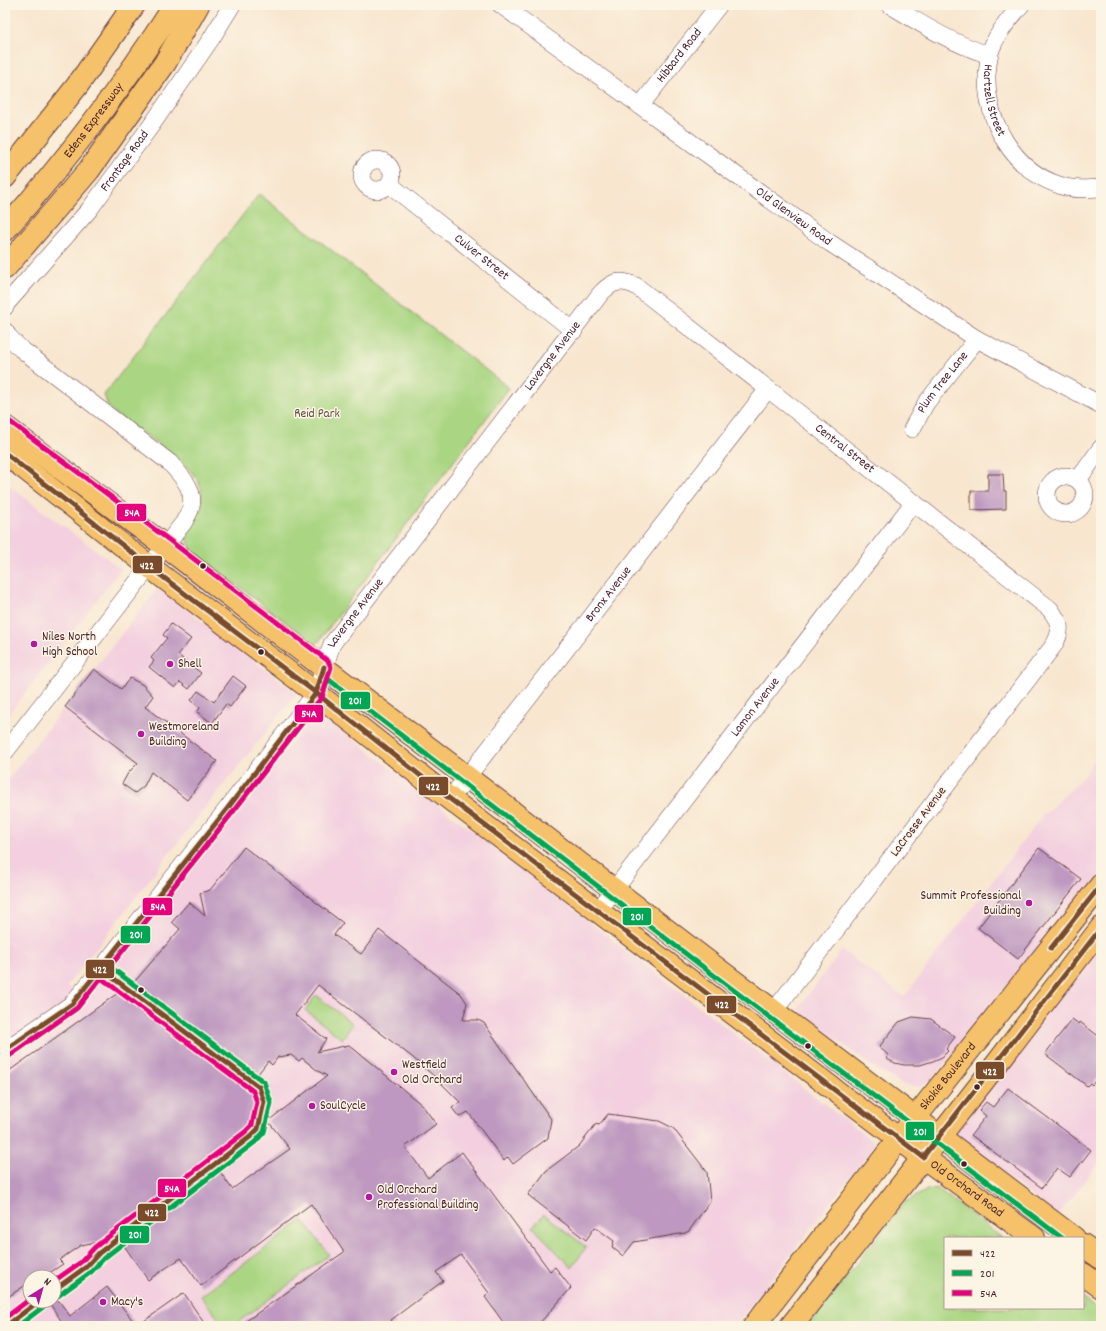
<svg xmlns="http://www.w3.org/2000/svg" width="1106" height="1331" font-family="Dekko,sans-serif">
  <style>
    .built { fill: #f3cfdf; fill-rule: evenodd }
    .green { fill: #aad683; stroke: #7a7a57 }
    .building { fill: #be98c0; fill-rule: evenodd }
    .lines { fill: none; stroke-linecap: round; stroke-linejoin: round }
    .minor-casing { stroke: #643d44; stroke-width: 18 }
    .major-casing { stroke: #643d44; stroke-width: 24 }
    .highway-casing { stroke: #643d44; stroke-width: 24 }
    .minor { stroke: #fff; stroke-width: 17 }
    .major { stroke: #f5c16b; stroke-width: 22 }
    .highway { stroke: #f5c16b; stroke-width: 22 }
    .bus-1-casing { stroke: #fcf5e5; stroke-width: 8 }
    .bus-2-casing { stroke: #fcf5e5; stroke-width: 8 }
    .bus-3-casing { stroke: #fcf5e5; stroke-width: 8 }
    .bus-1 { stroke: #7a4b2a; stroke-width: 5 }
    .bus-2 { stroke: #00a651; stroke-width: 5 }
    .bus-3 { stroke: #e5007d; stroke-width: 5 }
    .bus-dot { fill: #4a1f2b; stroke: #fcf5e5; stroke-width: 1.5 }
    .poi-dot { fill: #b5179e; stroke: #fcf5e5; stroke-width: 1.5 }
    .labels { text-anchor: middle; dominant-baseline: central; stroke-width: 3; stroke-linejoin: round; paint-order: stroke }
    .street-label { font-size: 13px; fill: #4a1f2b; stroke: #fcf5e5 }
    .park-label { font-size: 13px; fill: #624d41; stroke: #fcf5e5 }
    .poi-label { font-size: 13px; fill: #4a1f2b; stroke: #fcf5e5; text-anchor: start }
    .line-badge { stroke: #fcf5e5; stroke-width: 1.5 }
    .badge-label { font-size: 11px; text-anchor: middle; font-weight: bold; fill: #fff }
  </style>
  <rect width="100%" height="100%" fill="#fcf5e5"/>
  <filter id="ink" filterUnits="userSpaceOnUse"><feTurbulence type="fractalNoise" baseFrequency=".025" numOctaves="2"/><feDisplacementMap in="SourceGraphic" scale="8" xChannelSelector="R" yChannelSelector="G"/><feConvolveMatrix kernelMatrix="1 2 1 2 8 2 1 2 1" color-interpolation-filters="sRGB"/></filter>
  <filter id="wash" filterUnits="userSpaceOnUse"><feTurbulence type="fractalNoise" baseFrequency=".012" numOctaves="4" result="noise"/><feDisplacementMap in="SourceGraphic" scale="16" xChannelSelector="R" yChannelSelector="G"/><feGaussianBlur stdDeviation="0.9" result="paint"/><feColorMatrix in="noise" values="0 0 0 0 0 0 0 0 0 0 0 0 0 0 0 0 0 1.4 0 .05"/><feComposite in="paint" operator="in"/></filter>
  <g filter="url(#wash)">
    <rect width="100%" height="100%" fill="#f8e6cf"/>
    <path class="built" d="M5 483 121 569 5 719Z
      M158 588 297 693 190 827 67 986 87 1000 317 711 876 1144 735 1326H5V940L50 973 5 939V783ZM30 1277H54V1301H30Z
      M1101 752V874L1040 950 1016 973 931 1080 919 1087 902 1084 870 1065 798 1009 842 950 904 997 1044 814 1076 785Z
      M1101 938V1160L1058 1216 952 1134Z"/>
    <path class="green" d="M259 194 509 388 316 645 199 556C195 552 189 547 188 541 185 524 209 506 199 483 190 463 146 436 127 422 122 418 114 414 110 409 107 406 106 399 104 395Z
      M316 995 353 1024 342 1039 305 1010Z
      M937 1188 1002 1238H945V1308H1083V1298L1101 1312V1326H808L904 1203 927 1190Z
      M544 1214 586 1247 572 1268 533 1227Z
      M303 1220 329 1255 233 1326H224L201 1296Z"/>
    <g id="blocks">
      <path class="building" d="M988 474H1003L1004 491H1006V509L971 510V491H988Z
        M171 624 191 639 178 655 201 673 189 689 180 682 175 688 149 667 154 661 151 658 167 638 163 635Z
        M94 669 121 689 130 678 143 685 153 696 145 707 217 761 187 800 151 772 144 786 135 793 122 784 128 773 138 763 65 707Z
        M233 676 246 686 230 707 226 704 212 723 197 712 200 708 191 700 198 691 214 702Z
        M244 847 343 923 334 935 348 945 361 954 379 930 461 994 467 1003 463 1020H478L484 1023 551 1119 548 1138 513 1164 508 1157 504 1161 468 1112 459 1117 452 1108 460 1102 435 1077 412 1057 318 985 295 1015 326 1039 317 1052 349 1045 422 1105 436 1124 405 1147 428 1178 462 1152 550 1271 555 1267 571 1288 537 1326H506L485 1297 489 1293 461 1255 436 1272 443 1281 391 1320 395 1326H239L344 1252 311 1204 201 1286 181 1258 148 1280 118 1237 109 1243H91L81 1245 59 1260 63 1264 43 1277H30V1282L5 1299V1076L9 1071 136 980 180 929 172 922 189 902 205 916 200 893 210 890ZM291 1055 299 1061 302 1058 318 1071 327 1076 268 1121 290 1149 232 1189 216 1166 257 1136 261 1105 257 1075 268 1061 272 1065 278 1057Z
        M1039 848 1081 879 1018 959 978 928Z
        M913 1017 931 1019 955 1037 946 1049 948 1051 942 1057 933 1061 920 1065H904L895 1063 887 1059 888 1055 879 1047 899 1022Z
        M1072 1019 1079 1024 1080 1022 1101 1038V1074L1092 1085 1090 1083 1087 1086 1045 1054Z
        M1008 1088 1091 1150 1070 1177 1057 1168 1042 1188 971 1135 986 1116 979 1110 986 1102 993 1107Z
        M608 1114 659 1121 673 1128 707 1172 710 1201 689 1231 685 1233 634 1242 623 1256 612 1247 614 1241 595 1227 586 1240 528 1195 546 1171 579 1146 596 1124 599 1125Z
        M107 1287 137 1326H56L62 1322 48 1301H59L70 1316Z
        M184 1293 206 1326H137Z"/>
    </g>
  </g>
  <g filter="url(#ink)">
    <use href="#blocks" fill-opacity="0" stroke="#643d44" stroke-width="1"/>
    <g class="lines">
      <defs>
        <g id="minor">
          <path id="s1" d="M501 5 830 243 977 339 1101 405"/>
          <path d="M890 5C921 24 953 44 989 55"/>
          <path id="s2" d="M1021 5C1009 20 995 35 990 53 988 60 988 68 987 75 986 121 1013 170 1059 185 1072 190 1087 189 1101 188"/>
          <path id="s3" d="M640 106 719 5"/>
          <circle cx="377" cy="175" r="15"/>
          <path id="s4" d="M389 184 574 331"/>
          <path id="s5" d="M5 307 7 303 89 210 153 123 211 39 232 5"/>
          <path d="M5 331 8 336 21 349 170 463C181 476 195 488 191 507 190 512 186 517 184 522L5 752"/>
          <path id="s6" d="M912 429 926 403 977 339"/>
          <circle cx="1066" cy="495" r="19"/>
          <path d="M1078 480 1101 448"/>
          <path id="s7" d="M450 799 768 389"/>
          <path id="s8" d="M597 912 914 502"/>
          <path id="s9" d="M5 1050 72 1004 101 969 227 809 316 693 332 644 601 293C613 281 620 279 636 286L1050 609C1060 623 1063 629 1054 645L774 1011"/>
        </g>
        <g id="major">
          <path d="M5 427 165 546 711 964 1074 1238"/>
          <path id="s10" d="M5 453 163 577 316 693 450 799 935 1166 1034 1238"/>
          <path d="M1083 1245 1101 1258"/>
          <path d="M1083 1274 1101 1287"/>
          <path id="s11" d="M754 1326 915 1118 1101 885"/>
          <path d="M791 1326 995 1066 1101 928"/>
        </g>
        <g id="highway">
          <path d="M5 177 77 86 134 5"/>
          <path id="s12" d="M5 230C67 160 124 84 175 5"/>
          <path d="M5 268 89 170 165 63 198 5"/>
        </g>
      </defs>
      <use href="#minor" class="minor-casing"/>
      <use href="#major" class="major-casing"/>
      <use href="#highway" class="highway-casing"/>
      <use href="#minor" class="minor"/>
      <use href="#major" class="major"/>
      <use href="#highway" class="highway"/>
      <defs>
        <path id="bus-1" d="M5 453 163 577 316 693 450 799 923 1157 1101 928
          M1051 948 1101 885
          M5 1050 72 1004 227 809 316 693 324 667
          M54 1290 86 1267 99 1253 250 1137 258 1129 264 1102 259 1087 101 969
          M6 1326 39 1301"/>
        <path id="bus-2" d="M9 1056 77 1008 232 813 322 697 328 679 707 970 1062 1238
          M58 1296 91 1272 104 1258 255 1142 264 1132 271 1103 264 1082 105 963
          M18 1326 43 1307"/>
        <path id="bus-3" d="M9 1056 77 1008 232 813 322 697 331 667 328 661 169 540 9 421
          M54 1281 81 1262 95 1247 245 1132 252 1125 257 1102 253 1091 97 975
          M5 1318 30 1299"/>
      </defs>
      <use href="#bus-1" class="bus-1-casing"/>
      <use href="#bus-2" class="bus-2-casing"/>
      <use href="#bus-3" class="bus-3-casing"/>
      <use href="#bus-1" class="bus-1"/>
      <use href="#bus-2" class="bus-2"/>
      <use href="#bus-3" class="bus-3"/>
    </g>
  </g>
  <g class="bus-dot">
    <circle cx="203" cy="566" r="3.5"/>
    <circle cx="261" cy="652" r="3.5"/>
    <circle cx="141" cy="990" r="3.5"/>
    <circle cx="808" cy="1046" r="3.5"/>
    <circle cx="977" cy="1087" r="3.5"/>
    <circle cx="964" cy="1164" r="3.5"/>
  </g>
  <g class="poi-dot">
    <circle cx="34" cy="644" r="4"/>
    <circle cx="170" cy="664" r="4"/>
    <circle cx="141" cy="734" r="4"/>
    <circle cx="1029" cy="903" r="4"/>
    <circle cx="394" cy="1072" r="4"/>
    <circle cx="312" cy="1106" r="4"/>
    <circle cx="369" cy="1197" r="4"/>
    <circle cx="103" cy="1302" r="4"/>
  </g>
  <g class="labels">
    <g class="street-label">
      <text stroke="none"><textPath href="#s3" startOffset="64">Hibbard Road</textPath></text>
      <text stroke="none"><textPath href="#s2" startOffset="106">Hartzell Street</textPath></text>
      <text stroke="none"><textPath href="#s12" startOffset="141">Edens Expressway</textPath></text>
      <text stroke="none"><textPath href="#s5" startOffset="189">Frontage Road</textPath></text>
      <text stroke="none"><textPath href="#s1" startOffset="361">Old Glenview Road</textPath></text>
      <text stroke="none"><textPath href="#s4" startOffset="118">Culver Street</textPath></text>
      <text stroke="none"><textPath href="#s9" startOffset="891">Lavergne Avenue</textPath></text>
      <text stroke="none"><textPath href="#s6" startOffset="56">Plum Tree Lane</textPath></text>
      <text stroke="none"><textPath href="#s9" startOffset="1274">Central Street</textPath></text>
      <text stroke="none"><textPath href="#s7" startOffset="259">Bronx Avenue</textPath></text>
      <text stroke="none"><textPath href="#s9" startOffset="567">Lavergne Avenue</textPath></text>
      <text stroke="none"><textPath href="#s8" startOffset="259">Lamon Avenue</textPath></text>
      <text transform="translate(919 822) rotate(-53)">LaCrosse Avenue</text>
      <text stroke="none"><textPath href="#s11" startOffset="316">Skokie Boulevard</textPath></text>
      <text stroke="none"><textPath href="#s10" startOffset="1211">Old Orchard Road</textPath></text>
    </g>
    <g class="park-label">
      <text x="317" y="414">Reid Park</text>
    </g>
    <g class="poi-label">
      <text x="42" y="637">Niles North<tspan x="42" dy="15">High School</tspan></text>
      <text x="178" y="664">Shell</text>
      <text x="149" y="727">Westmoreland<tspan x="149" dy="15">Building</tspan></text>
      <text x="1021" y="896" text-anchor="end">Summit Professional<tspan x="1021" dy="15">Building</tspan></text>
      <text x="402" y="1065">Westfield<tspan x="402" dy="15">Old Orchard</tspan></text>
      <text x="320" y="1106">SoulCycle</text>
      <text x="377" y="1190">Old Orchard<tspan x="377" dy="15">Professional Building</tspan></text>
      <text x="111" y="1302">Macy's</text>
    </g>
  </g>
  <g class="line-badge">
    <rect x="116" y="503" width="31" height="19" rx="4" fill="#e5007d"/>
    <rect x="132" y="555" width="31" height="19" rx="4" fill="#7a4b2a"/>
    <rect x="340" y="691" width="31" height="19" rx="4" fill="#00a651"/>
    <rect x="294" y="704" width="30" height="19" rx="4" fill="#e5007d"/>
    <rect x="418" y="776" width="31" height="20" rx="4" fill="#7a4b2a"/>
    <rect x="142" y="897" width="31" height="19" rx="4" fill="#e5007d"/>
    <rect x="622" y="907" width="30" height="19" rx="4" fill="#00a651"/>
    <rect x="120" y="925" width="31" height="19" rx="4" fill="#00a651"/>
    <rect x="85" y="959" width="30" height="20" rx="4" fill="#7a4b2a"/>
    <rect x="706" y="995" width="31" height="19" rx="4" fill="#7a4b2a"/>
    <rect x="975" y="1061" width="30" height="19" rx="4" fill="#7a4b2a"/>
    <rect x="905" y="1121" width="30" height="20" rx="4" fill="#00a651"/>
    <rect x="157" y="1178" width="30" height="20" rx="4" fill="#e5007d"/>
    <rect x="137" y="1203" width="30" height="19" rx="4" fill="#7a4b2a"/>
    <rect x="119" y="1225" width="31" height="19" rx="4" fill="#00a651"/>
  </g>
  <g class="badge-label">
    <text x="132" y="516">54A</text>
    <text x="147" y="569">422</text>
    <text x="355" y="704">201</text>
    <text x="309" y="717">54A</text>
    <text x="433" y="790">422</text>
    <text x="158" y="910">54A</text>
    <text x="637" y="920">201</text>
    <text x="136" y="938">201</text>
    <text x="100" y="973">422</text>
    <text x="722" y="1008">422</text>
    <text x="990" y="1075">422</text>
    <text x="920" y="1135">201</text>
    <text x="172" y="1192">54A</text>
    <text x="152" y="1216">422</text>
    <text x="135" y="1238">201</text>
  </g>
  <rect width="1106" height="1331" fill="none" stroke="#fcf5e5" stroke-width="20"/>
  <rect x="944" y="1237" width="140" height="72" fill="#fcf5e5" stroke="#b59f9b"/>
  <rect x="952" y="1250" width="20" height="6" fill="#7a4b2a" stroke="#b59f9b"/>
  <text x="980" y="1257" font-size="12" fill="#4a1f2b">422</text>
  <rect x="952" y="1270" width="20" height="6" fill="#00a651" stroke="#b59f9b"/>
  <text x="980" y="1277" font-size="12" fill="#4a1f2b">201</text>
  <rect x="952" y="1290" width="20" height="6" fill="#e5007d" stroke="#b59f9b"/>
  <text x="980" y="1297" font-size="12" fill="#4a1f2b">54A</text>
  <g transform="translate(42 1289) rotate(37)"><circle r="19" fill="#fcf5e5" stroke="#b59f9b"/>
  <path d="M0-3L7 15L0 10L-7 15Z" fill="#b5179e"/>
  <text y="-6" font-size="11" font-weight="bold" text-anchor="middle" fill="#4a1f2b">N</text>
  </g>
</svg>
